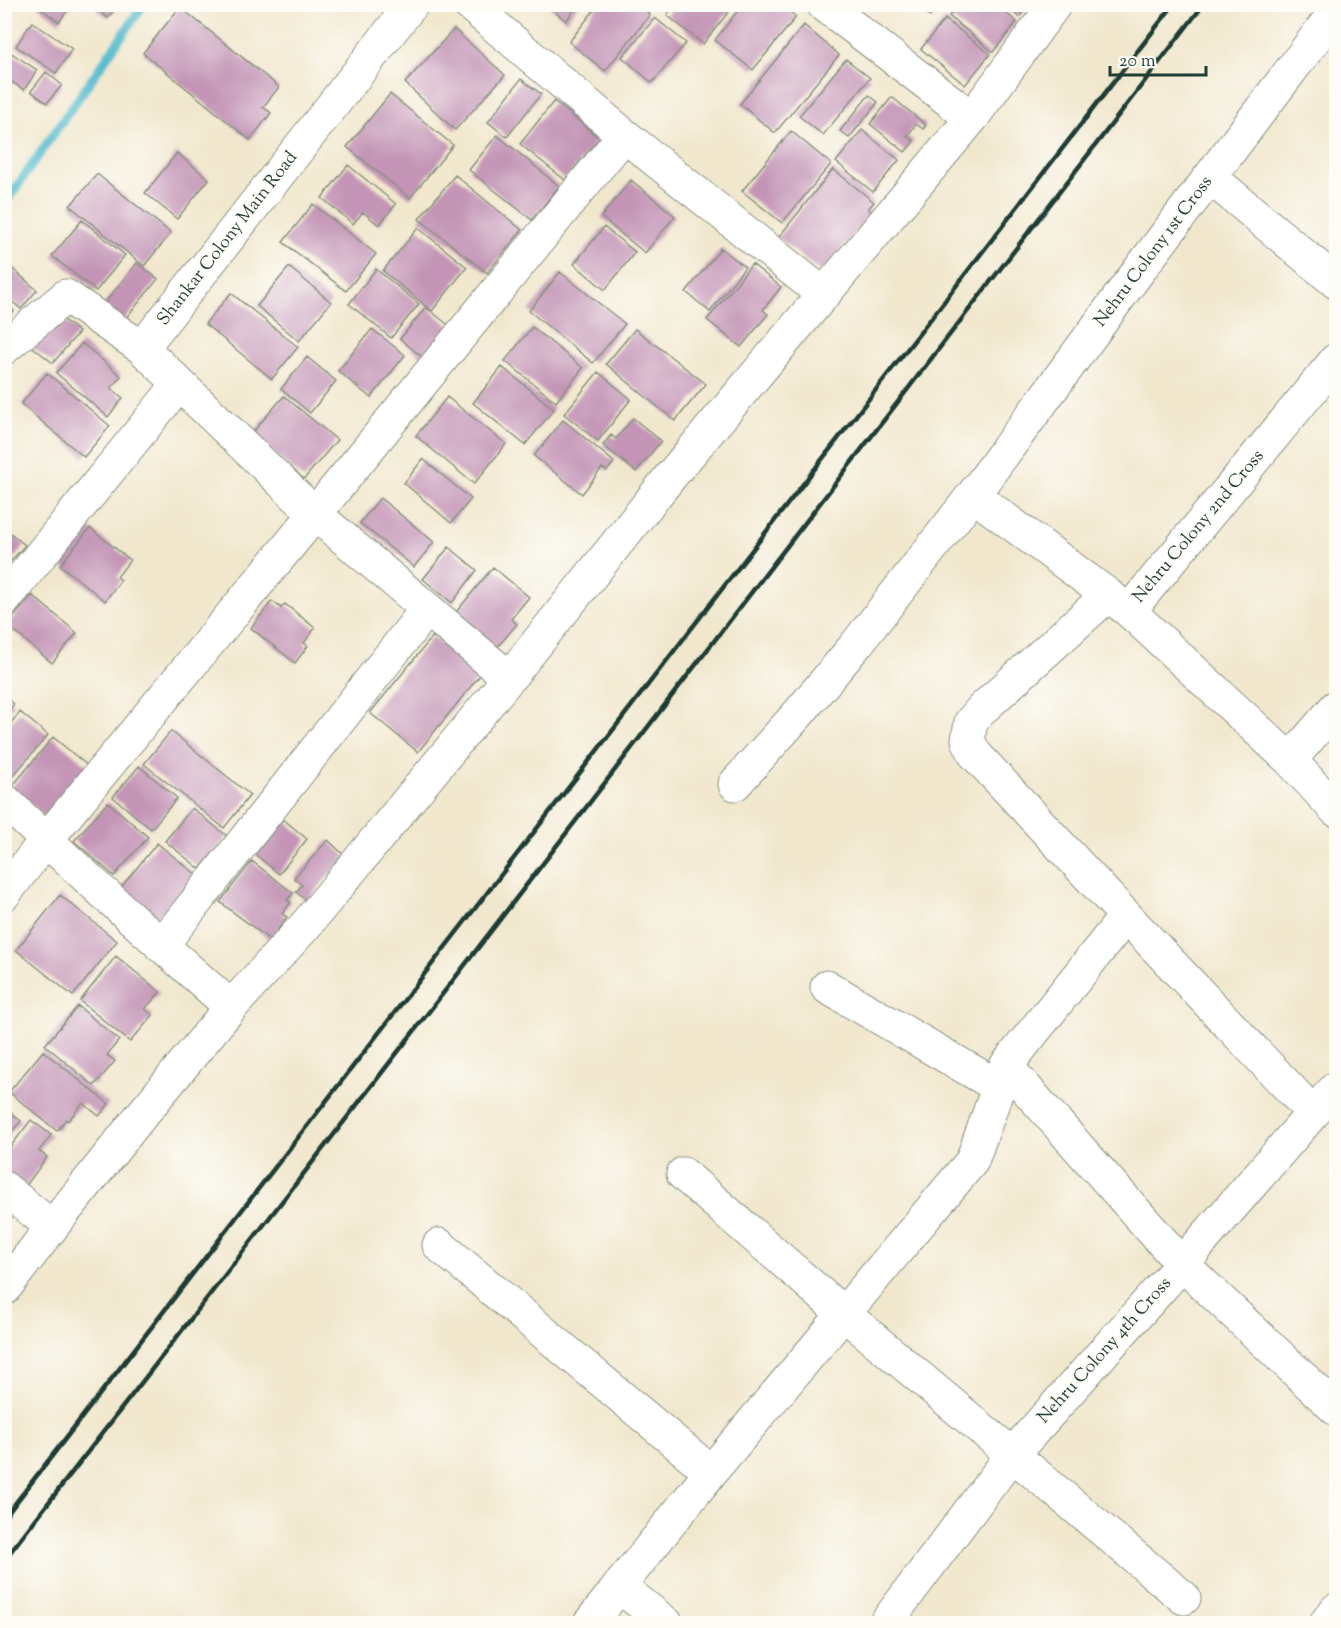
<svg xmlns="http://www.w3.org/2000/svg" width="1341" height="1628" font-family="'Sorts Mill Goudy',serif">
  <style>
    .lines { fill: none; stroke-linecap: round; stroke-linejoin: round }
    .stream { stroke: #51bbce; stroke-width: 9 }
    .building { fill: #c394b6 }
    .minor-casing { stroke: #889280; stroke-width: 35 }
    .minor { stroke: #fff; stroke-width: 33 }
    .rail { stroke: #1f3d34; stroke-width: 4.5 }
    .labels { text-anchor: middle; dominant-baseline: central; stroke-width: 4.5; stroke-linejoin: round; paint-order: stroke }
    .street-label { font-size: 18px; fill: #1f3d34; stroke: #fdfcf7 }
  </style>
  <rect width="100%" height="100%" fill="#fdfcf7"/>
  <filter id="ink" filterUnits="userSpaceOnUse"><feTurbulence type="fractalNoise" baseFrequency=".0167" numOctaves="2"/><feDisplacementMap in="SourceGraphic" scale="12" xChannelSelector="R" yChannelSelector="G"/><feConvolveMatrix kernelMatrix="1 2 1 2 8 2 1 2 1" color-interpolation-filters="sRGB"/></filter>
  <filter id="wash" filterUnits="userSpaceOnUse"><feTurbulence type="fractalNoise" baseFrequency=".008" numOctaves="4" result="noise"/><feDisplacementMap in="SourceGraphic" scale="24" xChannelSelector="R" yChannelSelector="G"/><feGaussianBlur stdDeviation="1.35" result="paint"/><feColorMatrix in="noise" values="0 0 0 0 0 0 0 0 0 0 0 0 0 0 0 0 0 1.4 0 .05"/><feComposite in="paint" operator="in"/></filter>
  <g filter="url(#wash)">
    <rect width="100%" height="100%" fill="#f1e7cd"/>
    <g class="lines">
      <path class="stream" d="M4 205 144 4"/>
    </g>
    <g id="blocks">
      <path class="building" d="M35 4H72L59 22Z
        M100 4H119L108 18 96 9Z
        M546 4H579L566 21Z
        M599 4H637L650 15 605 71 569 42Z
        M675 4H735L703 44 667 15Z
        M743 4H781L796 17 753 70 715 40Z
        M915 4H939L930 17Z
        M958 4H995L1017 22 993 52 949 16Z
        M1003 4H1030L1019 17Z
        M180 7 279 87 263 107 271 113 250 140 143 53Z
        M655 18 686 43 652 83 622 57Z
        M945 19 990 54 965 85 921 49Z
        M32 22 72 49 56 73 16 46Z
        M804 25 839 55 775 133 740 104Z
        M454 29 505 75 455 130 405 83Z
        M7 50 37 70 24 90 4 77V54Z
        M846 59 870 78 823 135 799 116Z
        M46 72 62 85 47 103 31 91Z
        M521 79 541 94 507 137 488 122Z
        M390 94 453 145 410 198 347 147Z
        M869 95 878 102 849 138 840 131Z
        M892 97 926 125 923 129 916 124 907 136 914 141 905 152 870 124Z
        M554 101 599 138 565 180 520 144Z
        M862 130 899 160 873 192 836 162Z
        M791 131 831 164 782 223 742 191Z
        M497 135 559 186 532 220 469 170Z
        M177 153 209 179 177 219 145 193Z
        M348 165 396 204 379 225 363 212 353 224 322 198Z
        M833 169 874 202 868 209 872 212 822 273 778 238Z
        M97 174 171 233 144 266 70 206Z
        M455 175 522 230 487 273 419 219Z
        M631 180 675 216 645 253 601 217Z
        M313 204 376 254 346 291 283 242Z
        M82 220 125 255 96 291 52 256Z
        M604 227 635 252 605 290 574 264Z
        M418 228 467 267 432 311 383 271Z
        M721 248 745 267 710 312 686 292Z
        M6 263 37 290 21 309 4 295Z
        M137 263 158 279 122 323 102 306Z
        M752 264 781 287 763 310 768 314 741 347 707 320Z
        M289 267 331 302 299 341 257 306Z
        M376 269 419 304 391 338 349 304Z
        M560 272 625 324 593 363 529 311Z
        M231 293 298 347 272 379 205 324Z
        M4 302 14 311 4 322Z
        M426 307 452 328 426 360 400 339Z
        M56 314 79 332 53 363 30 345Z
        M532 327 583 368 556 402 505 361Z
        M372 329 405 355 371 398 338 371Z
        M635 329 706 384 675 421 606 364Z
        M82 343 121 376 111 388 123 398 108 417 56 373Z
        M307 357 336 381 310 413 281 389Z
        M502 367 554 409 525 445 473 403Z
        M598 372 631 399 598 441 564 414Z
        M47 373 110 426 84 457 21 404Z
        M284 396 337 440 304 479 251 434Z
        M447 397 506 444 474 484 416 436Z
        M633 418 661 441 636 472 603 445 611 435 616 439Z
        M563 420 614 462 607 471 602 468 582 494 534 456Z
        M423 459 471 499 451 523 404 483Z
        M380 498 434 542 414 567 360 523Z
        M4 528 25 545 4 569Z
        M90 528 130 560 117 577 121 580 105 601 60 565Z
        M449 547 477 570 452 603 423 579Z
        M493 567 529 597 511 619 517 624 489 657 448 622Z
        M32 595 77 633 52 663 7 625Z
        M272 601 281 608 285 604 315 628 304 643 308 646 295 663 251 628Z
        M433 636 480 675 418 752 370 713Z
        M4 696 14 704 4 716Z
        M20 712 48 735 12 777 4 771V731Z
        M171 731 250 795 224 828 144 764Z
        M53 737 88 766 45 817 11 788Z
        M139 766 177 798 151 829 113 797Z
        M108 802 148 837 114 876 74 841Z
        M192 808 227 836 200 869 165 841Z
        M283 819 307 839 279 874 255 854Z
        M328 840 345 856 307 901 296 892 302 885 294 878Z
        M157 843 198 876 158 924 118 891Z
        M252 861 293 893 287 900 291 902 282 914 287 917 270 940 220 902Z
        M60 895 117 941 73 996 16 950Z
        M116 956 160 992 145 1009 153 1015 130 1042 80 1001Z
        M78 1006 119 1040 107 1055 115 1061 94 1086 45 1045Z
        M43 1051 109 1104 99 1116 83 1103 68 1121 66 1119 57 1131 9 1092Z
        M4 1107 21 1121 4 1140Z
        M31 1120 51 1135 39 1151 47 1157 25 1187 4 1172V1155Z"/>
    </g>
  </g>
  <g filter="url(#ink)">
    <use href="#blocks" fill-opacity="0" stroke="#889280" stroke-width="1.5"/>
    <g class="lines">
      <defs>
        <path id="minor" d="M412 4 142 348 315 514 509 678
          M469 4 624 135 823 294
          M823 4 972 118
          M1210 177 1336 282
          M4 348 66 296 142 348
          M973 495 1108 595
          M4 600 179 384
          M1129 611 1290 760 1336 810
          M1290 760 1336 707
          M735 784 798 714 855 646 973 495 1140 269 1336 11
          M4 800C78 871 154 939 231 1007
          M4 894 46 840 315 514 624 135
          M161 946 427 609
          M827 987 999 1087
          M1006 1066 1182 1264 1336 1409
          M1313 1113 1126 916 975 754 968 740 971 722 982 709 1108 595 1129 611 1336 360
          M683 1174 844 1314 1184 1598
          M4 1188 52 1227
          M439 1245 711 1472
          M4 1289 52 1227 140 1117 231 1007 305 926 509 678 670 477 972 118 1055 4
          M619 1586 667 1624
          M589 1624 711 1472 972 1161 1006 1066 1126 916
          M885 1624 1012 1455 1182 1264 1313 1113 1336 1088
          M1325 1624 1336 1610"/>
      </defs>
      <use href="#minor" class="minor-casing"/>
      <use href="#minor" class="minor"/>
      <path class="rail" d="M4 1518 1174 4
        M4 1560 411 1035 1204 4"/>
    </g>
  </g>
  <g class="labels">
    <g class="street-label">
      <text transform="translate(228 239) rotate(-52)">Shankar Colony Main Road</text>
      <text transform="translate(1154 252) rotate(-53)">Nehru Colony 1st Cross</text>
      <text transform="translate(1199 527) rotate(-50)">Nehru Colony 2nd Cross</text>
      <text transform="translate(1105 1351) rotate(-48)">Nehru Colony 4th Cross</text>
    </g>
  </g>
  <rect width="1341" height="1628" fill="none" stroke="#fdfcf7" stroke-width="24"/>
  <path d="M1110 66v9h96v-9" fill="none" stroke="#1f3d34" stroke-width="3"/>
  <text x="1119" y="66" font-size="18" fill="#1f3d34" stroke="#fdfcf7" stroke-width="4.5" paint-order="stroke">20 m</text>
</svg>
